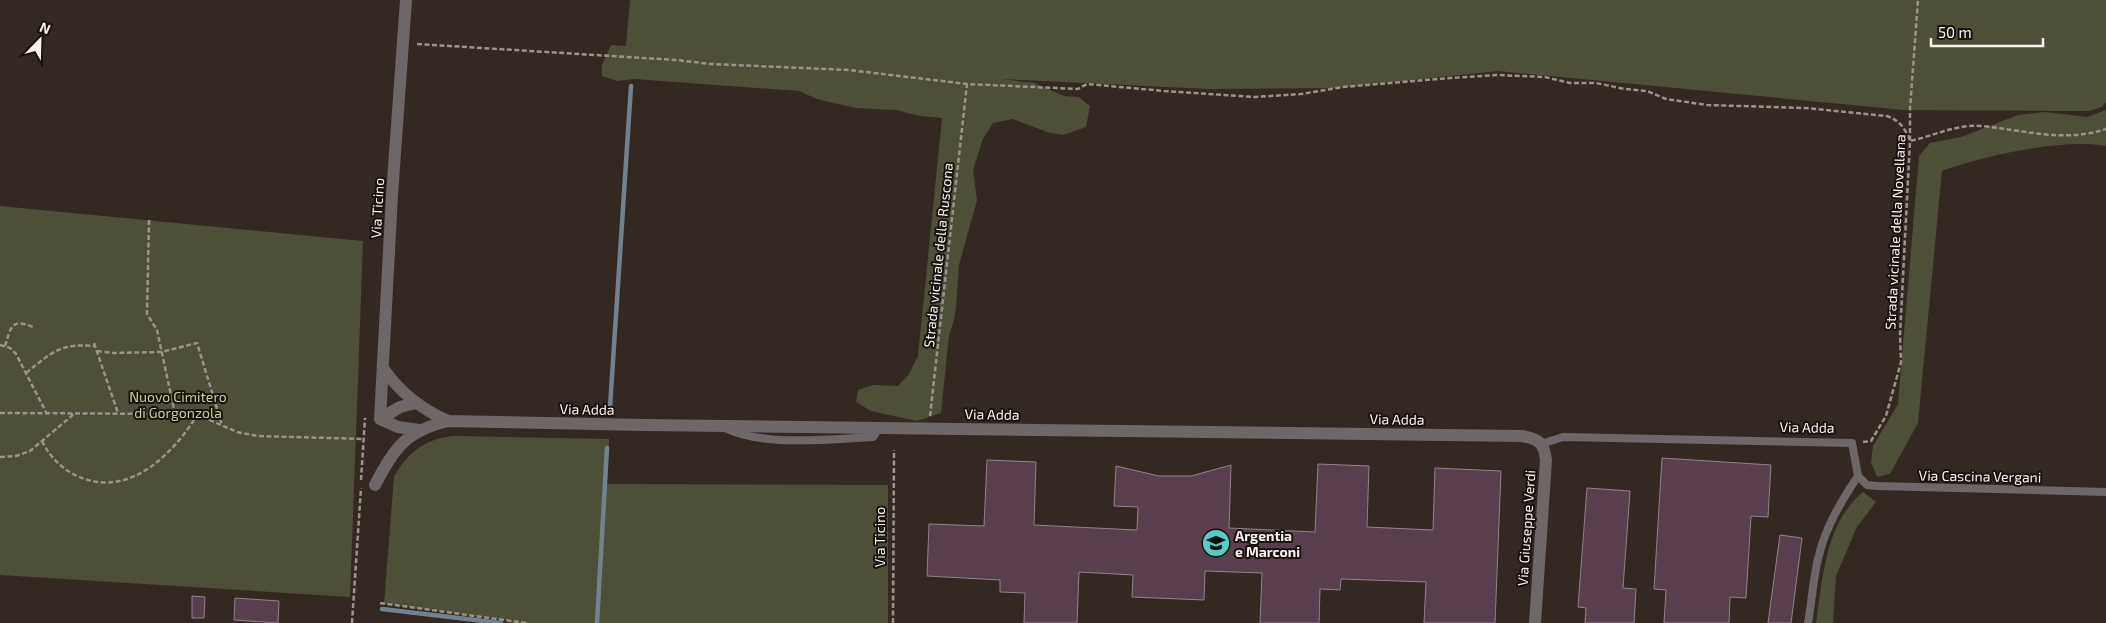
<svg xmlns="http://www.w3.org/2000/svg" width="2106" height="623" font-family="'Exo 2',sans-serif">
  <style>
    .green { fill: #4d4f39 }
    .lines { fill: none; stroke-linecap: round; stroke-linejoin: round }
    .stream { stroke: #71828e; stroke-width: 4.5 }
    .building { fill: #593e4e; stroke: #8f828a }
    .path { stroke: #9b918d; stroke-width: 2.5; stroke-dasharray: 5 2.5; stroke-linecap: butt }
    .service { stroke: #6e6767; stroke-width: 8 }
    .minor { stroke: #6e6767; stroke-width: 12 }
    .labels { text-anchor: middle; dominant-baseline: central; stroke-width: 4; stroke-linejoin: round; paint-order: stroke }
    .street-label { font-size: 14px; fill: #faf2ef; stroke: #181210 }
    .park-label { font-size: 14px; fill: #c9cd94; stroke: #181210 }
    .poi-label { font-size: 14px; font-weight: bold; fill: #faf2ef; stroke: #181210; text-anchor: start }
  </style>
  <rect width="100%" height="100%" fill="#342823"/>
  <path class="green" d="M630 0H2106V102L2102 107 2088 111 1904 110 1498 71 1336 88 1209 89 1002 79 1034 83 1064 96 1079 97 1090 106 1086 127 1063 135 1047 132 1013 119 993 123 983 139 973 170 977 200 959 265 956 306 954 320 949 335 941 413 917 421 871 411 856 402 858 390 873 385 898 386 909 374 918 356 942 118 920 116 896 110 855 108 817 99 799 91 634 79 617 81 602 76V65L611 45 626 46Z
    M2106 110V146C2061 138 1985 156 1942 171L1918 423 1890 474 1877 477 1871 463 1873 446 1898 404 1919 156 1930 143 1961 137 2018 115 2045 112 2087 117Z
    M0 206 363 241 350 597 0 575Z
    M456 436 609 439 607 484 888 485V623H511V621L384 604 394 477C407 452 428 437 456 436Z
    M1863 492 1876 502 1857 527 1836 576 1833 623H1816C1823 578 1825 523 1863 492Z"/>
  <g class="lines">
    <path class="stream" d="M610 407 631 86
      M382 609 501 623
      M597 623 607 448"/>
  </g>
  <path class="building" d="M1662 458 1771 465 1768 517 1751 516 1746 598 1730 597 1729 623H1664L1666 590 1654 589Z
    M987 460 1036 462 1034 525 1137 530 1138 507 1114 506 1116 466 1159 476H1191L1231 465 1229 528 1315 532 1318 464 1369 466 1367 527 1433 530 1435 468 1501 471 1495 623H1424L1426 582 1341 579 1340 590 1320 589 1319 623H1260L1262 573 1205 571 1204 600 1132 597 1133 575 1079 572 1077 623H1024L1025 593 1000 592V580L927 576 929 524 984 526Z
    M1587 488 1630 491 1623 588 1636 589 1634 623H1585L1586 608 1578 607Z
    M1780 535 1802 538 1791 623H1768Z
    M192 596 205 597 204 618H192Z
    M235 598 279 601 278 623 234 620Z"/>
  <g class="lines">
    <path class="path" d="M417 44 676 60 711 64 849 70 967 84 1078 89 1087 84 1164 91 1255 97 1301 94 1343 87 1450 78 1497 75 1545 77 1570 83H1596L1625 89 1647 91 1666 99 1707 105 1805 108 1887 116C1900 121 1905 128 1910 141 1933 136 1957 124 1981 126 2025 130 2063 143 2106 129
      M149 220 147 314 157 330 175 414
      M94 343 118 413
      M0 345 10 348 16 354 47 414
      M5 346C11 327 11 318 33 327
      M97 351 113 353 161 352 197 343 222 425
      M26 373C52 352 60 343 95 346
      M0 413 175 414 205 418 237 432 258 436 364 439
      M930 416 967 84
      M42 441C49 456 62 469 77 476 128 499 171 456 196 417
      M1863 442 1871 441 1886 416 1901 362 1900 335 1910 141V109L1918 0
      M0 457 16 456 30 451 74 414
      M361 480 365 418
      M380 603 526 623
      M352 623 361 488
      M893 623 894 450"/>
    <path class="service" d="M725 428C762 447 831 439 873 437L879 428
      M1541 444 1563 437 1852 443 1858 476C1842 500 1826 526 1819 555 1813 577 1812 601 1808 623
      M1858 476 1867 485 1878 486 2106 492"/>
    <path class="minor" d="M383 368C400 393 421 409 448 421
      M380 419 392 195 406 0
      M380 419 398 427 419 430
      M380 419 400 407 416 403
      M375 485C394 448 406 431 448 421L646 425 1522 436C1539 439 1544 443 1546 460L1535 623"/>
  </g>
  <defs>
    <symbol id="school-disc" viewBox="-11 -11 22 22"><circle r="9.5" fill="#56cec4" stroke="#181210"/><path d="M0-5L7-2L0 1L-7-2ZM-4 1L0 2.5L4 1V4Q0 6-4 4Z" fill="#111"/></symbol>
  </defs>
  <g fill-rule="evenodd">
    <use href="#school-disc" x="1200" y="527" width="32" height="32"/>
  </g>
  <g class="labels">
    <g class="street-label">
      <text transform="translate(377 208) rotate(-87)">Via Ticino</text>
      <text transform="translate(1895 232) rotate(-87)">Strada vicinale della Novellana</text>
      <text transform="translate(938 255) rotate(-84)">Strada vicinale della Ruscona</text>
      <text transform="translate(587 409) rotate(1)">Via Adda</text>
      <text transform="translate(992 414) rotate(1)">Via Adda</text>
      <text transform="translate(1397 419) rotate(1)">Via Adda</text>
      <text transform="translate(1807 427) rotate(1)">Via Adda</text>
      <text transform="translate(1980 476) rotate(1)">Via Cascina Vergani</text>
      <text transform="translate(1526 528) rotate(-86)">Via Giuseppe Verdi</text>
      <text transform="translate(879 537) rotate(-90)">Via Ticino</text>
    </g>
    <g class="park-label">
      <text x="178" y="396">Nuovo Cimitero<tspan x="178" dy="16">di Gorgonzola</tspan></text>
    </g>
    <g class="poi-label">
      <text x="1235" y="535">Argentia<tspan x="1235" dy="16">e Marconi</tspan></text>
    </g>
  </g>
  <g transform="translate(40 40) rotate(23)" stroke="#181210" stroke-width="4" paint-order="stroke">
  <path d="M0-4L9 19L0 12L-9 19Z" fill="#faf2ef"/>
  <text y="-8" font-size="14" font-weight="bold" text-anchor="middle" fill="#faf2ef">N</text>
  </g>
  <path d="M1931 38v8h112v-8" fill="none" stroke="#faf2ef" stroke-width="2.5"/>
  <text x="1938" y="38" font-size="15" fill="#faf2ef" stroke="#181210" stroke-width="4" paint-order="stroke">50 m</text>
</svg>
